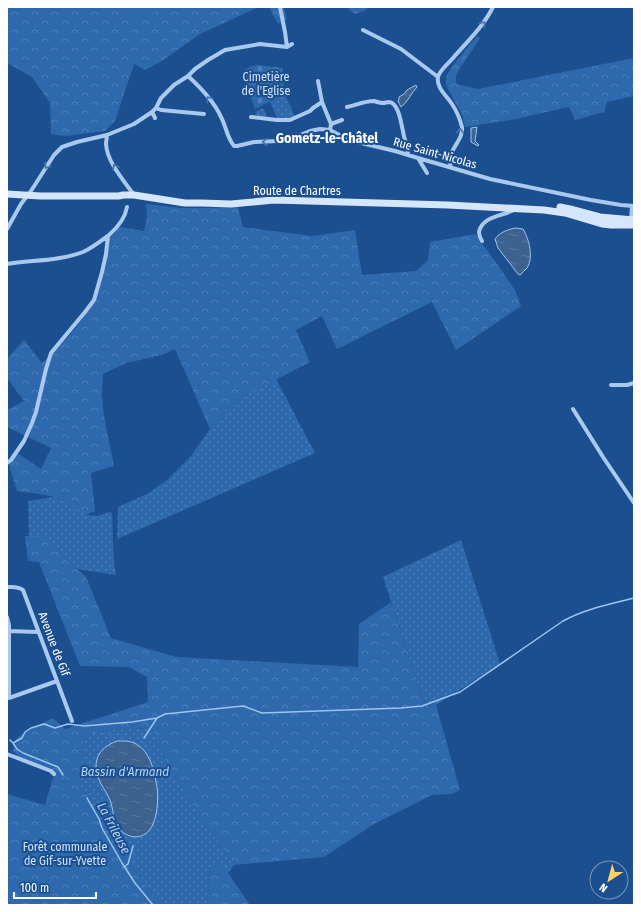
<svg xmlns="http://www.w3.org/2000/svg" width="641" height="912" font-family="'Fira Sans Condensed',sans-serif">
  <style>
    .grass { fill: url(#grass-dots) }
    .forest { fill: url(#forest-crowns) }
    .cemetery { fill: url(#cemetery-stones) }
    .park { fill: #2e69ad }
    .water { fill: url(#water-ripples); stroke: #9cc4f0 }
    .lines { fill: none; stroke-linecap: round; stroke-linejoin: round }
    .stream { stroke: #9cc4f0; stroke-width: 1.5 }
    .street { stroke: #a9c9ee; stroke-width: 4 }
    .secondary { stroke: #d6e6fa; stroke-width: 7 }
    .oneway { stroke: #4674ac }
    .labels { text-anchor: middle; dominant-baseline: central; stroke-width: 4; stroke-linejoin: round; paint-order: stroke }
    .park-label { font-size: 12px; fill: #cfe3fa; stroke: #1b4f8f }
    .street-label { font-size: 12px; fill: #fff; stroke: #1b4f8f }
    .water-label { font-size: 13px; font-style: italic; fill: #b5d3f5; stroke: #1b4f8f }
    .quarter-label { font-size: 14px; font-weight: bold; fill: #fff; stroke: #1b4f8f }
  </style>
  <defs>
    <pattern id="grass-dots" width="8" height="8" patternUnits="userSpaceOnUse"><rect width="8" height="8" fill="#2e69ad"/><path d="M2 2h.1M6 6h.1" fill="none" stroke="#4d80b9" stroke-width="1.8" stroke-linecap="round"/></pattern>
    <pattern id="forest-crowns" width="20" height="18" patternUnits="userSpaceOnUse"><rect width="20" height="18" fill="#2e69ad"/><path d="M2 6a3 3 0 1 1 6 0M12 15a3 3 0 1 1 6 0" fill="none" stroke="#4d80b9"/></pattern>
    <pattern id="cemetery-stones" width="16" height="16" patternUnits="userSpaceOnUse"><rect width="16" height="16" fill="#2e69ad"/><path d="M2 7V4a2 2 0 0 1 4 0v3zM10 15v-3a2 2 0 0 1 4 0v3z" fill="#4d80b9"/></pattern>
    <pattern id="water-ripples" width="26" height="14" patternUnits="userSpaceOnUse"><rect width="26" height="14" fill="#3c6290"/><path d="M2 4q2-2 4 0t4 0M15 11q2-2 4 0t4 0" fill="none" stroke="#597aa1"/></pattern>
  </defs>
  <rect width="100%" height="100%" fill="#1b4f8f"/>
  <path class="grass" d="M284 92 295 117 286 119 277 118 270 102Z
    M263 108 267 116 264 117H258L255 112Z
    M276 379 315 453 117 539 118 507 149 493 167 480 191 456 210 429 228 408 246 395Z
    M54 497 73 505 86 515 97 516 110 512 112 513 114 563 116 575 77 569 64 557 47 536H29L28 501Z
    M461 540 500 664 436 705 426 706 383 577Z
    M151 728 168 764 202 821 234 865 228 873 217 865 210 868 207 905H162L151 892 124 855 118 838 112 831 109 822 104 815 96 804 76 785 83 782 82 762 84 735 110 730Z"/>
  <path class="forest" d="M7 7H259L200 34 162 61 145 70 134 64 115 121 105 131 65 136 51 134 50 103 32 77 7 63Z
    M269 7H284L287 19 278 24Z
    M346 7H368L366 10 355 14Z
    M477 36 480 38 460 68 456 76V84L478 89 634 58V96L607 102 604 112 575 120 569 107 516 119 465 127 462 114 448 89 446 83 447 75 454 64Z
    M146 204 182 208H206L238 207 243 227 312 236 355 230 362 275 416 271 428 260 430 242 475 234 500 268 515 290 521 306 456 350 432 302 337 349 322 316 296 330 310 362 246 395 228 408 210 429 175 349 162 355 126 363 103 374 102 396 104 416 114 466 91 473 95 511 85 515C62 495 46 495 17 491L8 462 17 453 41 469 51 448 7 427V410L24 401 7 378V359L24 340 42 363 69 336 83 318 95 301 108 240 120 227 144 231 147 217Z
    M25 536H47L64 557 86 577 111 638 176 657 358 667 359 624 391 602 426 706 436 705 460 790 451 794 432 795 374 824 324 857 234 865 202 821 168 764 151 728 110 730 84 735 82 762 83 782 76 785 96 804 104 815 109 822 112 831 118 838 124 855 151 892 162 905H7V794L45 805 54 774 22 760 13 751 16 739 23 733 53 718 65 729 148 702 147 677 129 667 80 666 39 562 28 561Z
    M217 865 228 873 250 905H207L210 868Z"/>
  <path class="cemetery" d="M257 65 283 68 284 92 271 100V101L255 109 250 96H249L248 94 249 93 248 92 246 79H244L243 72 249 67Z"/>
  <path class="park" d="M139 7H153L156 12 133 25 126 14Z"/>
  <path class="water" d="M416 85 417 87C411 93 408 102 401 107L398 101 399 99V97L404 94 407 90Z
    M477 127 475 141 479 145 478 146 471 142V128Z
    M515 228 523 229C529 239 534 257 527 268 525 270 522 273 520 275L518 274 498 248 495 239C500 232 507 230 515 228Z
    M117 741C120 741 123 741 126 741 147 743 153 765 156 782 159 793 158 813 153 824 147 838 133 841 121 831 113 824 114 813 111 803 109 796 105 791 101 784 91 764 96 749 117 741Z"/>
  <g class="lines">
    <path class="stream" d="M144 738 157 718
      M10 740 13 743 22 738 25 732 31 728 44 724 55 728 68 724 84 726 132 722 157 718 165 714 243 706 262 713 401 708 422 706 460 692 563 621C585 609 610 604 634 598
      M13 743 17 749 23 753 58 767 63 775
      M87 798 99 819 102 828 122 863 135 883 153 905
      M124 867 128 864 133 846"/>
    <path class="street" d="M280 7 285 32 287 47
      M363 30 401 49 438 77
      M188 76C201 88 214 101 221 117 226 126 227 138 234 146H237L254 142 278 141 293 138 310 131 320 129 330 130 349 140 357 142 395 151 418 158 490 179 591 200 621 205 634 206
      M318 81 322 102 331 124 330 130
      M347 107C356 105 365 101 374 101 377 102 380 103 383 103 385 103 387 102 389 102 399 103 401 124 403 131 404 140 408 146 408 155
      M156 108 161 110 204 114
      M152 112 155 118
      M251 117 277 120H290L310 111 313 108 322 102
      M331 124 342 120
      M107 135C107 138 106 141 106 144 107 162 124 181 134 195
      M418 158 427 173
      M450 167C451 162 451 157 452 152 456 143 463 137 462 127 460 119 456 110 452 104 447 96 436 88 438 77 439 71 449 63 453 58 467 42 483 27 493 7
      M631 221 632 206
      M7 229 21 204 31 191 54 155 62 147 77 142 107 135 134 124 152 112 156 108 161 98 174 85 188 76 195 69 208 60 225 50 260 44 287 47 292 44
      M482 241C480 238 479 236 479 232 482 216 503 216 514 210
      M7 264C32 260 59 261 83 252 92 248 101 241 109 235 117 228 125 219 127 207
      M611 385H627L634 383
      M573 409 603 457 634 503
      M7 463 11 460 24 441 32 423 36 412 46 369 51 353 85 312 94 300 102 272 106 254 108 236
      M7 587C13 587 18 586 23 590L72 721
      M7 617 9 625V698L57 681
      M8 631 38 632
      M7 754 51 771 54 774"/>
    <path class="secondary" d="M7 194 40 196H119L123 195H134L185 203H202L231 204 274 200 448 205 544 210 565 213 602 224 611 225H634
      M560 207 570 209 600 217 634 220"/>
  </g>
  <defs><path id="oneway-chevron" d="M-2-3.5L2.5 0L-2 3.5" fill="none" stroke-width="1.6" stroke-linecap="round" stroke-linejoin="round"/></defs>
  <g class="oneway">
    <use href="#oneway-chevron" transform="translate(483 24) rotate(-53)"/>
    <use href="#oneway-chevron" transform="translate(209 99) rotate(-127)"/>
    <use href="#oneway-chevron" transform="translate(460 131) rotate(-87)"/>
    <use href="#oneway-chevron" transform="translate(265 142) rotate(180)"/>
    <use href="#oneway-chevron" transform="translate(47 166) rotate(124)"/>
    <use href="#oneway-chevron" transform="translate(115 167) rotate(-120)"/>
  </g>
  <g class="labels">
    <g class="park-label">
      <text x="266" y="77">Cimetière<tspan x="266" dy="14">de l'Eglise</tspan></text>
      <text x="65" y="847">Forêt communale<tspan x="65" dy="14">de Gif-sur-Yvette</tspan></text>
    </g>
    <g class="street-label">
      <text transform="translate(435 153) rotate(16)">Rue Saint-Nicolas</text>
      <text x="297" y="191">Route de Chartres</text>
      <text transform="translate(54 644) rotate(69)">Avenue de Gif</text>
    </g>
    <g class="water-label">
      <text x="125" y="771">Bassin d'Armand</text>
      <text transform="translate(114 828) rotate(62)">La Frileuse</text>
    </g>
    <g class="quarter-label">
      <text x="327" y="138">Gometz-le-Châtel</text>
    </g>
  </g>
  <rect width="641" height="912" fill="none" stroke="#ffffff" stroke-width="16"/>
  <g transform="translate(609 880) rotate(216)"><circle r="19" fill="#1b4f8f" stroke="#7695bc"/>
  <path d="M0-3L7 15L0 10L-7 15Z" fill="#ffd166"/>
  <text y="-6" font-size="11" font-weight="bold" text-anchor="middle" fill="#ffffff">N</text>
  </g>
  <path d="M14 892v6h82v-6" fill="none" stroke="#ffffff" stroke-width="2"/>
  <text x="20" y="892" font-size="12" fill="#ffffff" stroke="#1b4f8f" stroke-width="3" paint-order="stroke">100 m</text>
</svg>
